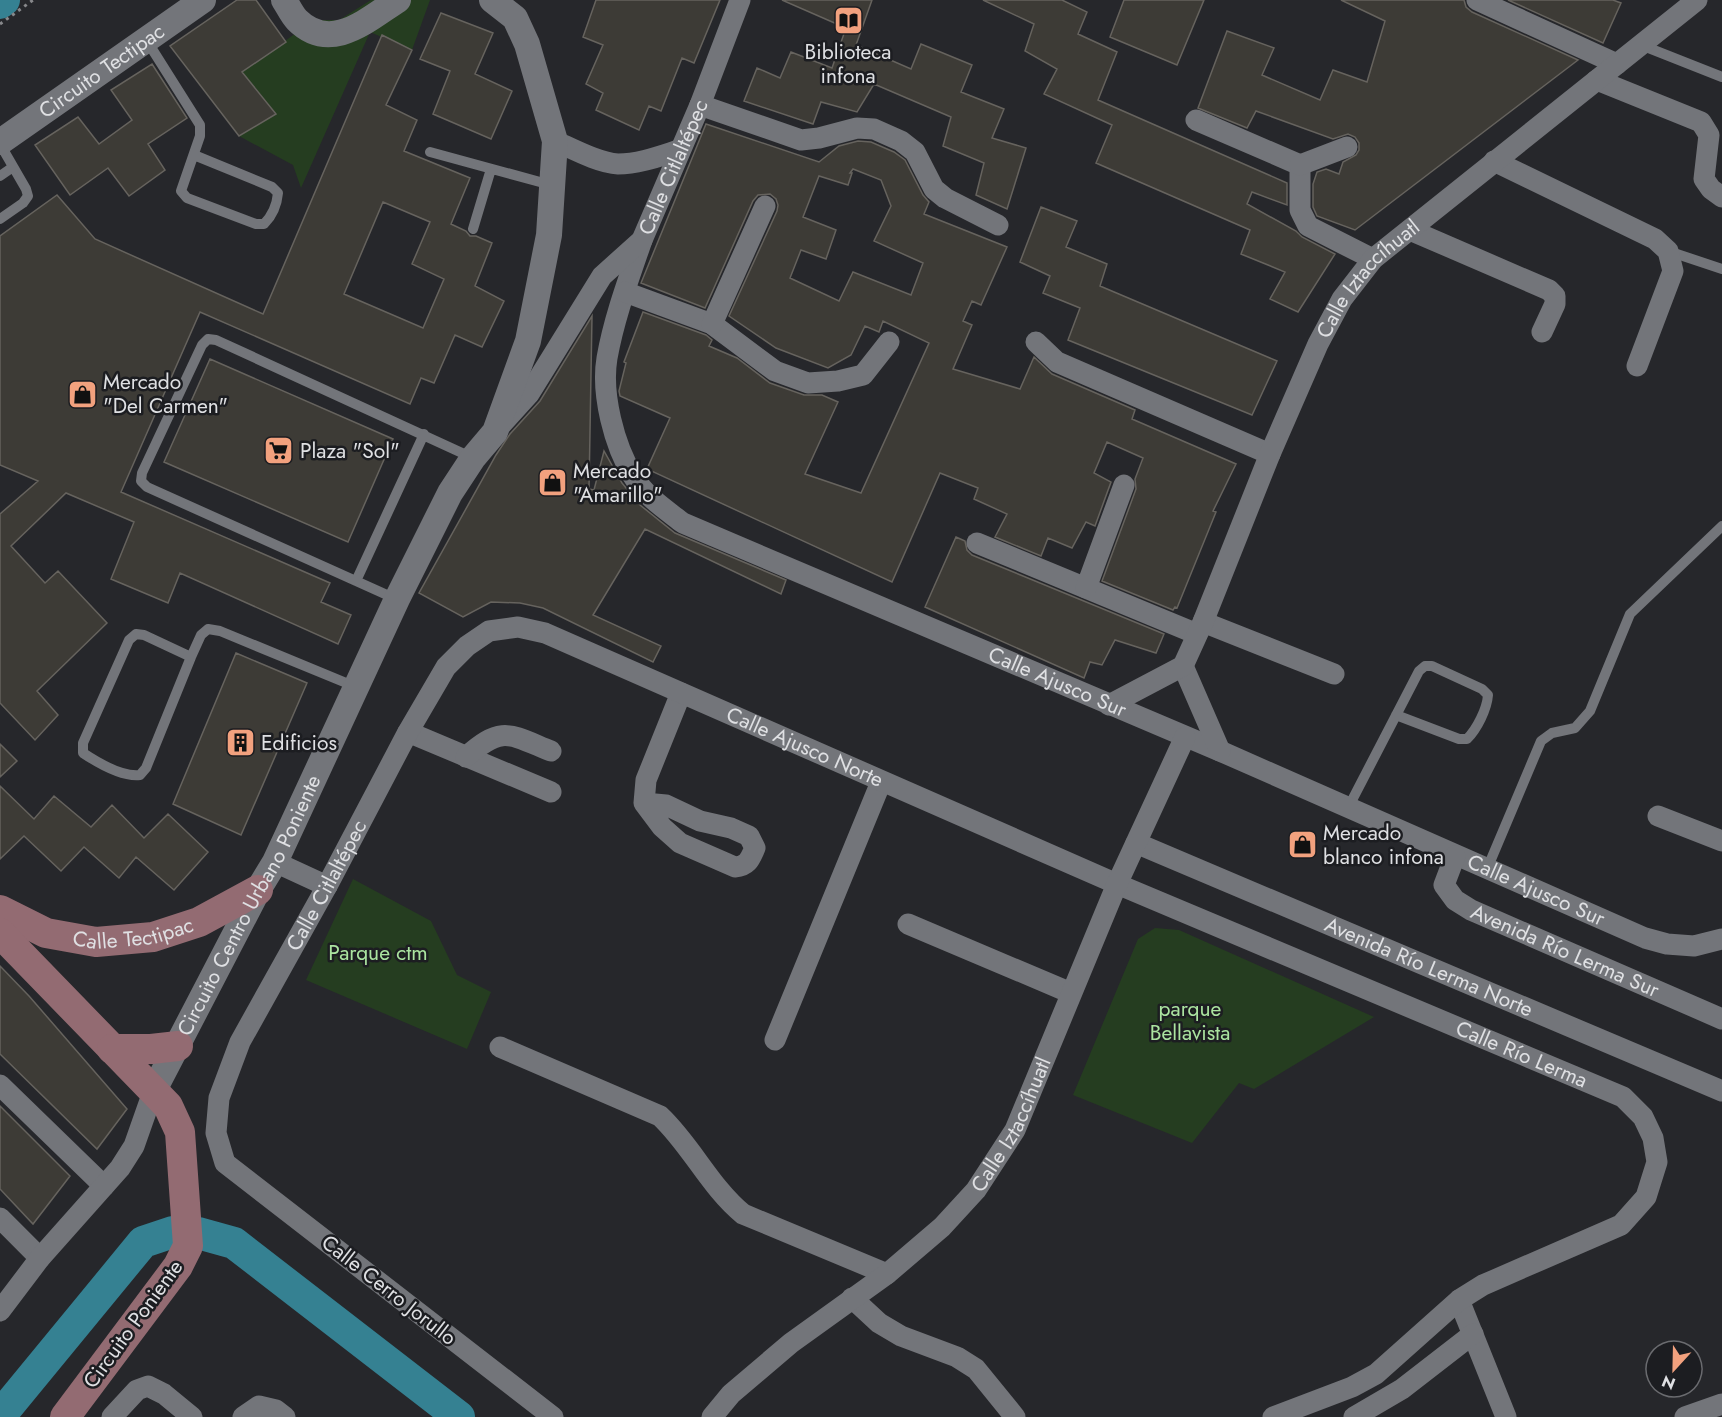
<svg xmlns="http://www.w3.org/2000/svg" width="1722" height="1417" font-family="Jost,sans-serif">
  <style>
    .park { fill: #253d20 }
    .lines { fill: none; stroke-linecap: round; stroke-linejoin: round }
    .river { stroke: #358192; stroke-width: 32 }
    .building { fill: #3d3b36; stroke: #66635e; stroke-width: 1.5; fill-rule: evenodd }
    .path { stroke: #87888b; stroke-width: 3; stroke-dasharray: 3 4.5; stroke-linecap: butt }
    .service { stroke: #73757a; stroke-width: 10 }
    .minor { stroke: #73757a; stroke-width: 21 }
    .tertiary { stroke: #73757a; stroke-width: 26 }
    .secondary { stroke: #936b72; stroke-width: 30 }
    .labels { text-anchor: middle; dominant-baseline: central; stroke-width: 5; stroke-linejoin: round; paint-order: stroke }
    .poi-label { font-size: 21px; fill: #dfe0e3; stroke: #1c1d21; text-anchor: start }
    .street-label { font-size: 21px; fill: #dfe0e3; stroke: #1c1d21 }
    .park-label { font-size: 21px; fill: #abe4a0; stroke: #1c1d21 }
  </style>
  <rect width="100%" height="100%" fill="#26272b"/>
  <path class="park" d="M371 0H430L412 50 370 32 301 188 293 165 239 136 276 114 242 72 314 20H339Z
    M353 879 431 921 457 975 491 992 467 1049 306 980Z
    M1155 928 1179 930 1374 1017 1254 1089 1239 1083 1192 1143 1073 1095 1138 939Z"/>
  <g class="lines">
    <path class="river" d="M0 3 4 0
      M198 1233 234 1243 459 1417
      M0 1416 143 1242 173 1232"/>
  </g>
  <path class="building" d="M237 0H256L286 42 242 72 276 114 239 136 170 46Z
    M596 0H720L694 63 682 58 661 111 649 106 639 130 596 110 603 93 586 84 603 45 583 37Z
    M782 0H872L856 45 911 69 921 44 972 65 961 92 1004 109 992 138 1026 148 1007 209 976 195 984 163 943 146 951 117 874 84 857 112 821 102 813 124 744 101 757 68 780 78 791 52 832 68 846 28Z
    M983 0H1062L1087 12 1078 34 1117 52 1098 100 1287 183V205L1252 192 1247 204 1296 231 1302 237 1335 254 1298 312 1270 299 1285 272 1241 254 1250 230 1096 163 1112 125 1044 94 1057 69 1025 51 1034 24Z
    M1124 0H1204L1177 65 1110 37Z
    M1341 0H1464L1466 7 1472 12 1578 60 1355 230 1317 216 1313 207V184L1317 172 1326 169 1339 174 1343 162 1356 155 1359 150V143L1355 137 1348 134 1333 139 1256 111 1247 128 1198 108 1227 31 1274 48 1262 75 1320 100 1333 70 1367 82 1385 21Z
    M1508 0H1613L1621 3 1603 43Z
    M441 13 493 33 475 74 512 91 491 139 433 114 450 71 420 59Z
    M382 35 412 50 386 105 417 120 404 151 470 178 451 224 466 231 470 236H476L492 243 475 286 504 301 482 347 455 335 434 383 421 378 410 404 200 312 121 492 330 583 321 602 351 615 338 644 180 573 168 603 111 579 134 522 66 493 11 546 45 583 58 571 107 623 37 691 58 715 35 740 0 703V514L38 481 0 465V236L57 195 95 239 263 314ZM383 202 430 222 412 264 444 279 423 328 344 294Z
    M152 64 187 118 148 144 165 170 129 196 108 168 70 195 35 145 78 117 99 144 132 120 111 90Z
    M706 124 819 162 839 146 858 141 871 142 894 152 905 160 923 195 929 202 924 214 1007 247 981 305 972 301 963 321 972 325 953 369 1020 389 1034 357 1052 374 1135 410 1132 419 1236 464 1213 511 1216 512 1177 608 1175 607 1173 610 1102 581 1136 489 1135 479 1143 458 1107 442 1094 473 1111 482 1095 526 1086 522 1072 548 1048 538 1041 556 995 537 1007 514 974 499 978 488 940 473 892 582 647 469 670 418 620 396 619 391 626 363 624 362 643 312 706 335 712 340 709 346 737 358 770 383 804 395H822L838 402 805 474 861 493 929 343 883 321 879 332 865 326 851 355 828 368 776 348 729 316 777 211 778 205 776 199 770 194 758 195 753 201 705 308 641 283ZM853 169 881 180 891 206 874 241 923 263 911 295 853 272 839 301 790 278 801 250 826 259 836 230 803 217 819 176 848 185 852 173H850Z
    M1041 207 1077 221 1066 247 1107 264 1100 286 1277 361 1252 415 1068 340 1080 308 1043 293 1050 276 1020 262Z
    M592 316 589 489 594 490 604 451 622 483 640 505 675 533 786 580 781 594 645 529 593 615 661 646 653 662 543 608 520 603 491 602 463 617 419 593 496 455 510 434 540 401Z
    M210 359 393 439 348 542 164 462Z
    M956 537 965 541 967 550 972 555 1164 634 1156 653 1115 640 1102 665 1090 662 1084 678 925 607Z
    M236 653 307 683 241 835 173 804Z
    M0 744 17 761 0 777Z
    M0 786 34 819 54 796 91 827 112 805 144 838 168 814 208 852 174 890 136 857 119 878 84 847 61 871 24 836 0 859Z
    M0 966 29 996 127 1109 97 1149 0 1054Z
    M0 1106 70 1176 33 1224 0 1189Z"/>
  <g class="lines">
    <path class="path" d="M0 24 33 0"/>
    <path class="service" d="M147 41 200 125V136L181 191 187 198 256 224H264C272 216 277 204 278 193L272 187 194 155
      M1641 45 1722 77
      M0 144 26 189 28 196 23 203 0 219
      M430 152 551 185
      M0 176 13 167
      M473 229 491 169
      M1668 251 1722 269
      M356 581 424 434
      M396 599 147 487 141 481 142 473 202 345 208 339 216 340 473 458
      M191 657 144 635 136 634 129 640 83 743V753C98 763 122 777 140 775L146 768 191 657 201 635 208 629 220 631 356 687
      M1348 808 1419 671 1425 666H1432L1482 689 1488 695C1487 709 1477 729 1467 739H1459L1396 715
      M1487 869 1541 741 1552 733 1575 728 1590 711 1630 614 1722 526"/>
    <g class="minor">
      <path d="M1477 0 1617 64"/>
      <path d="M1597 80 1701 122 1709 135 1704 179 1711 189 1722 197"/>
      <path d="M700 105 801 140 819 138 857 128 874 129 901 141 915 152 934 189 945 198 998 225"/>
      <path d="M1196 120 1300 165V210L1308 226 1373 259"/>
      <path d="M555 141C573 149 599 163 618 164 639 164 660 156 679 150"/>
      <path d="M1494 161 1655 239 1668 251 1673 271 1637 366"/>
      <path d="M1300 165 1347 147"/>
      <path d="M1410 230 1549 290 1555 296V304L1542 332"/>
      <path id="s1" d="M642 240C629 278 614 318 607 358 601 394 614 445 633 476 645 496 665 509 683 523L1220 751 1645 938 1667 944 1694 946 1722 939"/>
      <path d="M625 292 712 324 775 371 808 383 838 381 863 375 889 342"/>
      <path d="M712 324 765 206"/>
      <path d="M1036 342 1057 362 1270 454"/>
      <path id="s2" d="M500 426 529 394 602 276 642 240 700 105 740 0"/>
      <path d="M977 543 1197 634"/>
      <path d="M1086 588 1124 485"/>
      <path d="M1203 622 1334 674"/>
      <path d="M1183 666 1220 751"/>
      <path id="s3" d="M1109 705 1183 666 1203 622 1270 454 1318 344 1342 299 1373 259 1697 0"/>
      <path d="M408 732 551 792"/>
      <path d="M466 757C502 725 509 734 551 751"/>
      <path d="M644 803 666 805 700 821 731 828 749 836 755 848C750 859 748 866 735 867L680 843 662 827 644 803 646 780 681 693"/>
      <path d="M1658 816 1722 841"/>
      <path id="s4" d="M1136 843 1722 1091"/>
      <path id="s5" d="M1455 856 1444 885 1455 900 1471 910 1722 1019"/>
      <path d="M275 862 327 886"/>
      <path d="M908 924 1071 993"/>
      <path d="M775 1040 881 782"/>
      <path d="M500 1047 660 1116C691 1145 710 1187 743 1214L887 1274"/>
      <path d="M0 1085 104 1186"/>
      <path d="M0 1218 40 1258"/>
      <path d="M852 1298 879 1323 901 1336 957 1357 976 1369 1015 1417"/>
      <path d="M1459 1300 1506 1417"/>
      <path d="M0 1311 40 1258 120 1168 134 1146 153 1092"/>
      <path d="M112 1417 137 1390 148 1386 164 1394 192 1417"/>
      <path d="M243 1417 259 1406 276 1410 285 1417"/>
      <path id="s6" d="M553 1417 225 1163 216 1133 219 1098 240 1042 327 886 408 732 446 667 467 646 489 631 518 627 545 633 1117 884 1623 1097 1643 1117 1653 1138 1657 1162 1646 1197 1621 1225 1483 1285 1459 1300 1376 1374 1352 1387 1273 1417"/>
      <path id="s7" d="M712 1417 731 1394 791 1343 887 1274 942 1227 976 1190 1015 1130 1117 884 1185 737"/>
      <path d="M1354 1417 1402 1389 1473 1334"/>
      <path d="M1685 1417 1722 1404"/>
    </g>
    <g class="tertiary">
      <path d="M284 0C288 6 292 15 297 20 331 54 368 19 398 0"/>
      <path id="s8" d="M0 142 203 0"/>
      <path id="s9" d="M153 1092 258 890 275 862 397 599 450 493 473 458 495 432 528 341 549 235 555 141 527 44 515 18 492 0"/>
    </g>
    <g class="secondary">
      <path id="s10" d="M0 910 46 933 96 942 153 937 199 922 258 890"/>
      <path d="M0 933 168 1106 180 1132 188 1246 178 1266 65 1417"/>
      <path d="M112 1049H151L178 1046"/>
    </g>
  </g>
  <defs>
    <symbol id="library-square" viewBox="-11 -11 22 22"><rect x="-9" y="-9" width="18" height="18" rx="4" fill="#f2a17e" stroke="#1c1d21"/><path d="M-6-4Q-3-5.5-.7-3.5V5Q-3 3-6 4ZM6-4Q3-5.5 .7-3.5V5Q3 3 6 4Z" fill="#111"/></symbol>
    <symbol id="shop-square" viewBox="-11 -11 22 22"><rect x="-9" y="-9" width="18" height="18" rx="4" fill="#f2a17e" stroke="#1c1d21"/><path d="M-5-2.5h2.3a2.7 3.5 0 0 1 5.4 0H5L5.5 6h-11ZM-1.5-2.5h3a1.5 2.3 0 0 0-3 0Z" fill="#111"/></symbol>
    <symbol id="supermarket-square" viewBox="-11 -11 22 22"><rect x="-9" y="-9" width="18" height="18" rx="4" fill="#f2a17e" stroke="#1c1d21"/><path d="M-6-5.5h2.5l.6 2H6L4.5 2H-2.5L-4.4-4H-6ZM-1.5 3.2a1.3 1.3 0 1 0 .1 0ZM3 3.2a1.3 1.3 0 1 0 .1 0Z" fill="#111"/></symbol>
    <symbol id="building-square" viewBox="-11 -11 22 22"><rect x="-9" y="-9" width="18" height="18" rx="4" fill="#f2a17e" stroke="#1c1d21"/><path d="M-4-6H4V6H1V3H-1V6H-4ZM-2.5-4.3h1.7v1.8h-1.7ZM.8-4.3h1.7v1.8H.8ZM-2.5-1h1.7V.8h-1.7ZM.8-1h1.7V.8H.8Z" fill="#111"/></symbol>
  </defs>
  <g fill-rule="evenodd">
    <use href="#library-square" x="832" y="4" width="33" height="33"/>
    <use href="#shop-square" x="66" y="378" width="33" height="33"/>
    <use href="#supermarket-square" x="262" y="434" width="33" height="33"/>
    <use href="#shop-square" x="536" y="466" width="33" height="33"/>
    <use href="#building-square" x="224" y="726" width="33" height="33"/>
    <use href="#shop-square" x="1286" y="828" width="33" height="33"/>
  </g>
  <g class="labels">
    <g class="poi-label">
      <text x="848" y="52" text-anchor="middle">Biblioteca<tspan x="848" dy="24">infona</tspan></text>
      <text x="103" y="382">Mercado<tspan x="103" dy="24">"Del Carmen"</tspan></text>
      <text x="300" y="451">Plaza "Sol"</text>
      <text x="573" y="471">Mercado<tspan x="573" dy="24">"Amarillo"</tspan></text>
      <text x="261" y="743">Edificios</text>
      <text x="1323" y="833">Mercado<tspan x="1323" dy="24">blanco infona</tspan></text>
    </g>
    <g class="street-label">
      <text stroke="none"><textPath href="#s8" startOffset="124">Circuito Tectipac</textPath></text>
      <text stroke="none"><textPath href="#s2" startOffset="315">Calle Citlaltépec</textPath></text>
      <text stroke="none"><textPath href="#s3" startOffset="516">Calle Iztaccíhuatl</textPath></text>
      <text stroke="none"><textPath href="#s1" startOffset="722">Calle Ajusco Sur</textPath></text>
      <text stroke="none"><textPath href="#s6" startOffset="1366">Calle Ajusco Norte</textPath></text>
      <text stroke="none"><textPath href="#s6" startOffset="720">Calle Citlaltépec</textPath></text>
      <text stroke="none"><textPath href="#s1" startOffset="1244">Calle Ajusco Sur</textPath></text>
      <text stroke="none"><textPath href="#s9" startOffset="210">Circuito Centro Urbano Poniente</textPath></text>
      <text stroke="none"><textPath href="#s10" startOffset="140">Calle Tectipac</textPath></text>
      <text stroke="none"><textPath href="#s5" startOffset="171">Avenida Río Lerma Sur</textPath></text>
      <text stroke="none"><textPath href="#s4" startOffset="318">Avenida Río Lerma Norte</textPath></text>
      <text stroke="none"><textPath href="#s6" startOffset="2146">Calle Río Lerma</textPath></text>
      <text stroke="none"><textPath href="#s7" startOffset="424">Calle Iztaccíhuatl</textPath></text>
      <text transform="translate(389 1290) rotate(38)">Calle Cerro Jorullo</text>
      <text transform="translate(133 1324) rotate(-54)">Circuito Poniente</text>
    </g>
    <g class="park-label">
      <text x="378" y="953">Parque ctm</text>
      <text x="1190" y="1009">parque<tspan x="1190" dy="24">Bellavista</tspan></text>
    </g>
  </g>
  <g transform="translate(1674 1369) rotate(202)"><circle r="28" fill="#1c1d21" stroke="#6a6b6f" stroke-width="1.5"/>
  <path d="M0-4.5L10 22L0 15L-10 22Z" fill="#f2a17e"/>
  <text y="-9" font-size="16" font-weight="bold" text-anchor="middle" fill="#dfe0e3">N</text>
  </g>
</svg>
